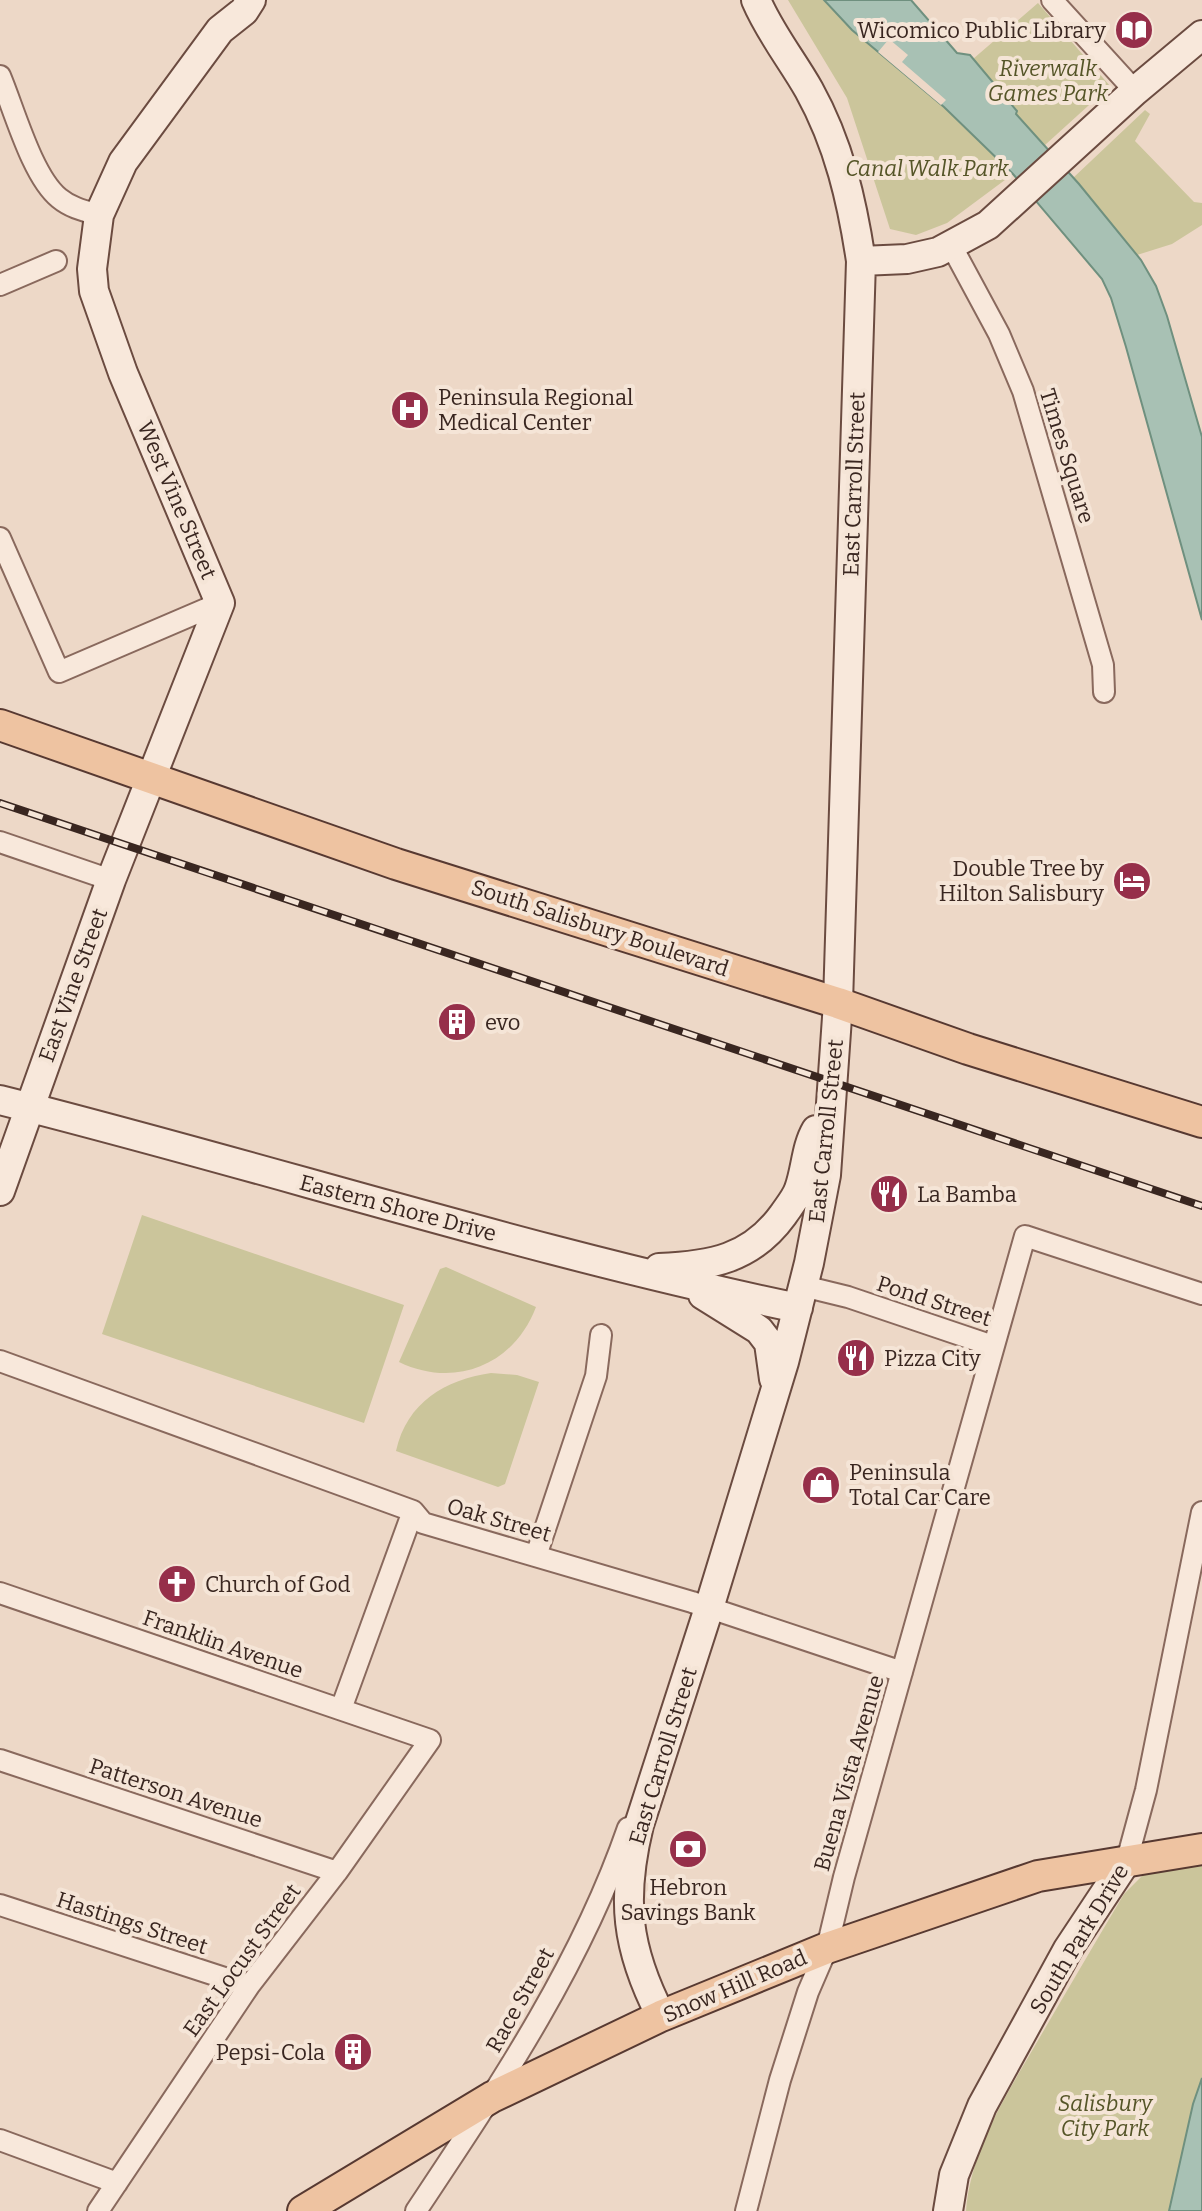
<svg xmlns="http://www.w3.org/2000/svg" width="1202" height="2211" font-family="Bitter,serif">
  <style>
    .green { fill: #cbc59b }
    .water { fill: #a8c1b4; stroke: #6f907f; stroke-width: 2 }
    .pier { fill: #edd8c7 }
    .lines { fill: none; stroke-linecap: round; stroke-linejoin: round }
    .street-casing { stroke: #89695d; stroke-width: 24 }
    .secondary-casing { stroke: #6b4b40; stroke-width: 32 }
    .primary-casing { stroke: #573931; stroke-width: 34 }
    .street { stroke: #f8e8db; stroke-width: 20 }
    .secondary { stroke: #f8e8db; stroke-width: 28 }
    .primary { stroke: #eec3a1; stroke-width: 30 }
    .rail-casing { stroke: #392620; stroke-width: 8 }
    .rail { stroke: #f5e5d7; stroke-width: 5; stroke-dasharray: 15; stroke-linecap: butt }
    .labels { text-anchor: middle; dominant-baseline: central; stroke-width: 8; stroke-linejoin: round; paint-order: stroke }
    .poi-label { font-size: 22px; fill: #392620; stroke: #f5e5d7; text-anchor: start }
    .park-label { font-size: 22px; font-style: italic; fill: #555528; stroke: #f5e5d7 }
    .street-label { font-size: 22px; fill: #392620; stroke: #f5e5d7 }
  </style>
  <rect width="100%" height="100%" fill="#edd8c7"/>
  <path class="green" d="M788 0H824L852 30 944 107 1013 174 947 223 916 235 890 229 847 98Z
    M1038 3 1110 86 1045 145 1015 114 1017 111 973 59Z
    M1145 110 1150 114 1135 141 1194 202 1202 203V225L1172 244 1137 255 1073 178Z
    M142 1215 404 1305 364 1423 102 1334Z
    M446 1267 536 1307C514 1365 455 1389 399 1362L440 1269Z
    M491 1373 517 1375 539 1382 505 1484 498 1487 396 1451C407 1402 445 1380 491 1373Z
    M1202 1857V2211H966C971 2147 1009 2091 1040 2037 1068 1989 1096 1941 1124 1894L1148 1870Z"/>
  <path class="water" d="M824 0H911L957 53 970 55 1017 111 1016 114 1079 184 1141 260 1156 286 1167 316 1202 437V620L1126 347 1111 298 1102 279 1013 174 944 107 852 30Z
    M1202 2078V2211H1169L1193 2104Z"/>
  <path class="pier" d="M889 39 908 55 902 62 946 100 941 105 878 52Z"/>
  <g class="lines">
    <defs>
      <path id="street" d="M1052 0 1135 91
        M0 76C14 109 32 176 59 198 71 208 85 211 99 215
        M951 245 999 334 1023 391 1103 665 1104 692
        M0 285 56 261
        M0 538 59 672 220 603
        M0 842 111 880
        M803 1286 848 1297 993 1346
        M0 1361 413 1511 423 1523 692 1602 902 1672
        M536 1556 596 1376 601 1335
        M0 1593 430 1740 337 1872 249 1986 98 2211
        M341 1709 413 1511
        M0 1760 337 1872
        M1127 1860 1146 1790 1202 1512
        M0 1905 249 1986
        M0 2140 117 2183
        M416 2211C497 2089 580 1967 628 1828
        M746 2211 780 2080 808 1992 827 1948 844 1877 1025 1236 1202 1294"/>
      <path id="secondary" d="M861 261 907 259 938 252 988 225 1135 91 1202 35
        M0 1100C267 1167 529 1252 798 1308
        M0 1191 111 880 220 603 123 373 94 291 92 269 99 215 123 162 220 30 244 11 251 0
        M659 1268C711 1266 751 1259 783 1215 789 1206 796 1198 799 1189 806 1170 806 1147 816 1130
        M703 1295 759 1330 769 1343 774 1379
        M661 2016C626 1948 621 1899 639 1825L709 1608 784 1362 809 1263 826 1175 838 1003 861 261C852 201 839 144 809 90 792 60 770 33 756 0
        M948 2211 954 2175 982 2106 1068 1949 1127 1860"/>
      <path id="primary" d="M0 725 396 864 838 1003 968 1049 1202 1122
        M303 2211 492 2097 661 2016 827 1948 1038 1876 1202 1849"/>
    </defs>
    <use href="#street" class="street-casing"/>
    <use href="#secondary" class="secondary-casing"/>
    <use href="#primary" class="primary-casing"/>
    <use href="#street" class="street"/>
    <use href="#secondary" class="secondary"/>
    <use href="#primary" class="primary"/>
    <defs>
      <path id="rail" d="M0 803 1202 1206"/>
    </defs>
    <use href="#rail" class="rail-casing"/>
    <use href="#rail" class="rail"/>
  </g>
  <defs>
    <symbol id="library-disc" viewBox="-11 -11 22 22"><circle r="9.5" fill="#962f4a" stroke="#f5e5d7"/><path d="M-6-4Q-3-5.5-.7-3.5V5Q-3 3-6 4ZM6-4Q3-5.5 .7-3.5V5Q3 3 6 4Z" fill="#fff"/></symbol>
    <symbol id="hospital-disc" viewBox="-11 -11 22 22"><circle r="9.5" fill="#962f4a" stroke="#f5e5d7"/><path d="M-5-5h3v3.5h4V-5h3V5h-3V1.5h-4V5h-3Z" fill="#fff"/></symbol>
    <symbol id="hotel-disc" viewBox="-11 -11 22 22"><circle r="9.5" fill="#962f4a" stroke="#f5e5d7"/><path d="M-6-4.5h1.5V1H6V5H4.5V3h-9V5H-6ZM-4 0a1.8 1.8 0 1 1 3.6 0ZM.5 0V-2.5h3Q6-2.5 6 0Z" fill="#fff"/></symbol>
    <symbol id="building-disc" viewBox="-11 -11 22 22"><circle r="9.5" fill="#962f4a" stroke="#f5e5d7"/><path d="M-4-6H4V6H1V3H-1V6H-4ZM-2.5-4.3h1.7v1.8h-1.7ZM.8-4.3h1.7v1.8H.8ZM-2.5-1h1.7V.8h-1.7ZM.8-1h1.7V.8H.8Z" fill="#fff"/></symbol>
    <symbol id="restaurant-disc" viewBox="-11 -11 22 22"><circle r="9.5" fill="#962f4a" stroke="#f5e5d7"/><path d="M-5-6h1v4h1v-4h1v4h1v-4h1v5L-1.5 .5V6h-2V.5L-5-1ZM5-6V6H3V1.5H1.5Q1.5-4 5-6Z" fill="#fff"/></symbol>
    <symbol id="shop-disc" viewBox="-11 -11 22 22"><circle r="9.5" fill="#962f4a" stroke="#f5e5d7"/><path d="M-5-2.5h2.3a2.7 3.5 0 0 1 5.4 0H5L5.5 6h-11ZM-1.5-2.5h3a1.5 2.3 0 0 0-3 0Z" fill="#fff"/></symbol>
    <symbol id="church-disc" viewBox="-11 -11 22 22"><circle r="9.5" fill="#962f4a" stroke="#f5e5d7"/><path d="M-1.2-6h2.4v3.5h3.3v2.4h-3.3V6h-2.4V-.1h-3.3v-2.4h3.3Z" fill="#fff"/></symbol>
    <symbol id="bank-disc" viewBox="-11 -11 22 22"><circle r="9.5" fill="#962f4a" stroke="#f5e5d7"/><path d="M-6-4H6V4H-6ZM0-2.3a2.3 2.3 0 1 0 0 4.6a2.3 2.3 0 1 0 0-4.6Z" fill="#fff"/></symbol>
  </defs>
  <g fill-rule="evenodd">
    <use href="#library-disc" x="1112" y="8" width="44" height="44"/>
    <use href="#hospital-disc" x="388" y="388" width="44" height="44"/>
    <use href="#hotel-disc" x="1110" y="859" width="44" height="44"/>
    <use href="#building-disc" x="435" y="1000" width="44" height="44"/>
    <use href="#restaurant-disc" x="867" y="1172" width="44" height="44"/>
    <use href="#restaurant-disc" x="834" y="1336" width="44" height="44"/>
    <use href="#shop-disc" x="799" y="1463" width="44" height="44"/>
    <use href="#church-disc" x="155" y="1562" width="44" height="44"/>
    <use href="#bank-disc" x="666" y="1827" width="44" height="44"/>
    <use href="#building-disc" x="331" y="2030" width="44" height="44"/>
  </g>
  <g class="labels">
    <g class="poi-label">
      <text x="1106" y="30" text-anchor="end">Wicomico Public Library</text>
      <text x="438" y="397">Peninsula Regional<tspan x="438" dy="25">Medical Center</tspan></text>
      <text x="1104" y="868" text-anchor="end">Double Tree by<tspan x="1104" dy="25">Hilton Salisbury</tspan></text>
      <text x="485" y="1022">evo</text>
      <text x="917" y="1194">La Bamba</text>
      <text x="884" y="1358">Pizza City</text>
      <text x="849" y="1472">Peninsula<tspan x="849" dy="25">Total Car Care</tspan></text>
      <text x="205" y="1584">Church of God</text>
      <text x="688" y="1887" text-anchor="middle">Hebron<tspan x="688" dy="25">Savings Bank</tspan></text>
      <text x="325" y="2052" text-anchor="end">Pepsi-Cola</text>
    </g>
    <g class="park-label">
      <text x="1048" y="68">Riverwalk<tspan x="1048" dy="25">Games Park</tspan></text>
      <text x="927" y="168">Canal Walk Park</text>
      <text x="1105" y="2103">Salisbury<tspan x="1105" dy="25">City Park</tspan></text>
    </g>
    <g class="street-label">
      <text transform="translate(1067 456) rotate(73)">Times Square</text>
      <text transform="translate(854 484) rotate(-88)">East Carroll Street</text>
      <text transform="translate(177 500) rotate(67)">West Vine Street</text>
      <text transform="translate(600 928) rotate(18)">South Salisbury Boulevard</text>
      <text transform="translate(73 985) rotate(-70)">East Vine Street</text>
      <text transform="translate(826 1131) rotate(-84)">East Carroll Street</text>
      <text transform="translate(398 1208) rotate(15)">Eastern Shore Drive</text>
      <text transform="translate(934 1301) rotate(18)">Pond Street</text>
      <text transform="translate(499 1520) rotate(16)">Oak Street</text>
      <text transform="translate(223 1644) rotate(19)">Franklin Avenue</text>
      <text transform="translate(663 1756) rotate(-73)">East Carroll Street</text>
      <text transform="translate(849 1773) rotate(-74)">Buena Vista Avenue</text>
      <text transform="translate(176 1793) rotate(18)">Patterson Avenue</text>
      <text transform="translate(132 1923) rotate(18)">Hastings Street</text>
      <text transform="translate(1079 1939) rotate(-59)">South Park Drive</text>
      <text transform="translate(242 1960) rotate(-54)">East Locust Street</text>
      <text transform="translate(735 1986) rotate(-23)">Snow Hill Road</text>
      <text transform="translate(520 2000) rotate(-61)">Race Street</text>
    </g>
  </g>
</svg>
